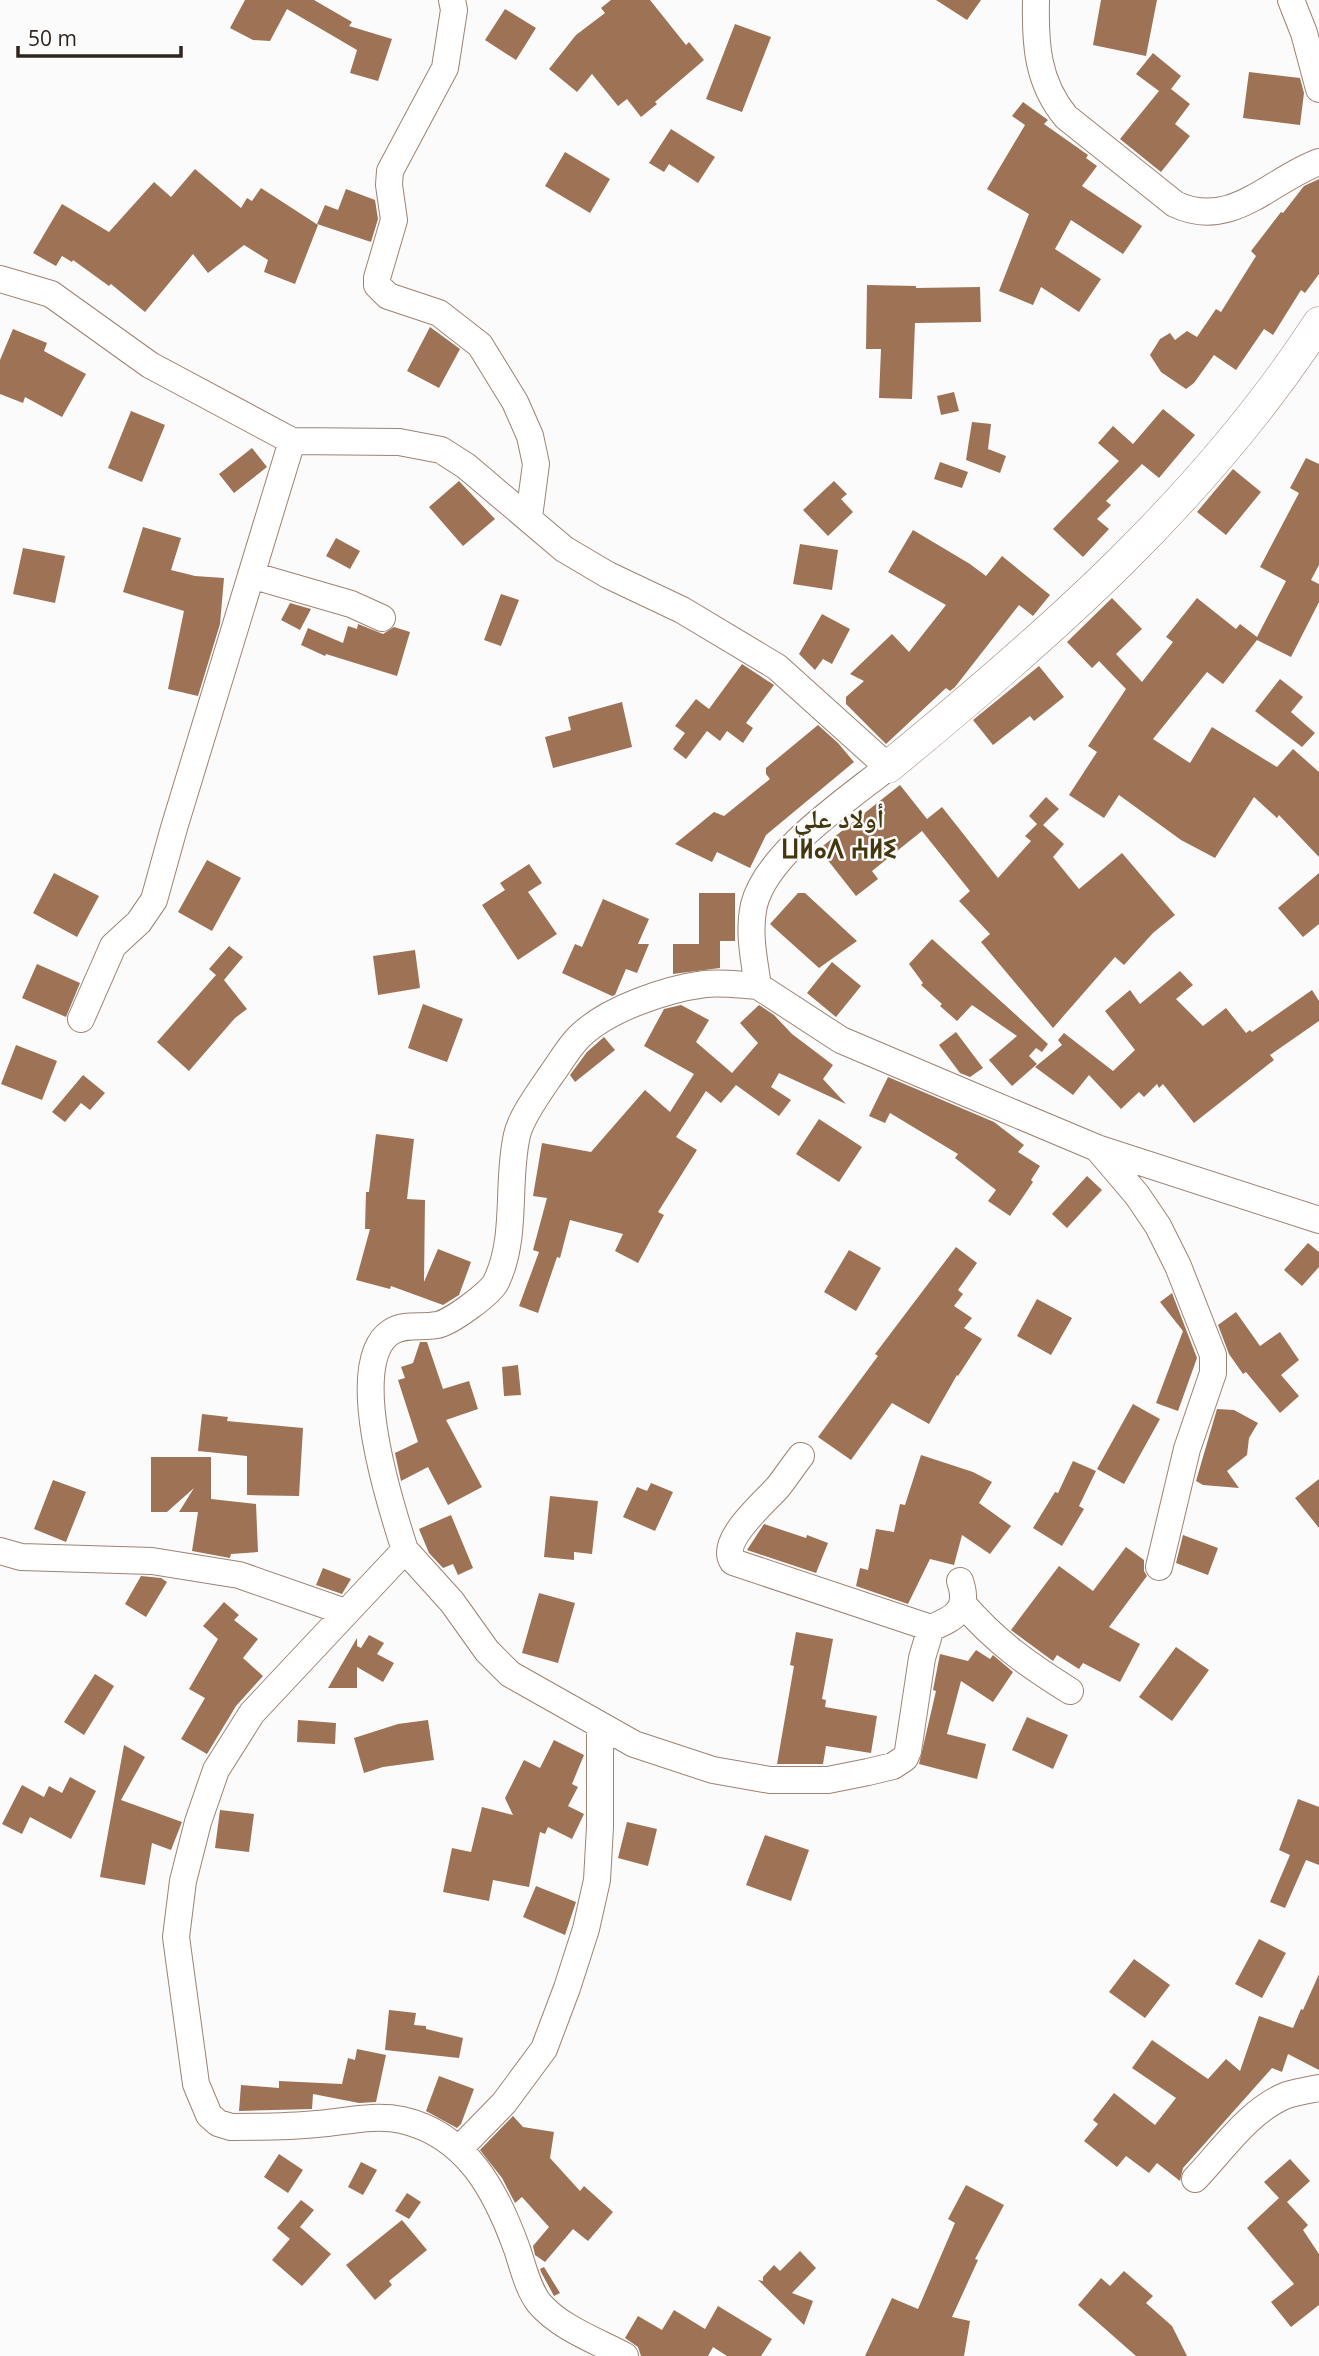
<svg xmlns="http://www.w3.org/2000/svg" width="1319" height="2356" font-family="'Open Sans','Noto Naskh Arabic','Noto Sans Tifinagh',sans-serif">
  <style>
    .building { fill: #9e7254 }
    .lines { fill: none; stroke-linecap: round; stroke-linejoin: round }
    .minor-casing { stroke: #9c8373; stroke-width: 28 }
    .tertiary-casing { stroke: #9c8373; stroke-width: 33 }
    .minor { stroke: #fff; stroke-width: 26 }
    .tertiary { stroke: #fff; stroke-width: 32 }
    .labels { text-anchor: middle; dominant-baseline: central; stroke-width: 5; stroke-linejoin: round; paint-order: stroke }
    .quarter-label { font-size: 26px; font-weight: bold; fill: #43370d; stroke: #fbfbfb }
  </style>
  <rect width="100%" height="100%" fill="#fbfbfb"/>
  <path class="building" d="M245 0H314L352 22 349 26 392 39 378 81 350 73 357 50 287 9 270 41 253 40 230 28Z
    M611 0H650L686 45 689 42 704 60 655 102 657 104 641 117 627 99 618 106 592 74 577 92 549 69 576 35 605 13 601 8Z
    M936 0H981L967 20Z
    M1101 0H1157L1146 56 1093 45Z
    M505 9 536 28 516 60 485 40Z
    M735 24 771 37 742 112 706 99Z
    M1153 53 1181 76 1171 89 1190 104 1175 124 1190 136 1161 172 1120 139 1159 91 1136 74Z
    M1249 72 1300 78 1304 93 1300 125 1243 118Z
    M1023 102 1048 120 1044 124 1088 155 1086 158 1097 166 1082 186 1142 226 1123 254 1071 220 1055 249 1101 279 1079 312 1041 287 1033 305 999 291 1029 214 987 189 1025 125 1012 116Z
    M671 129 715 157 698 183 669 164 664 172 649 163Z
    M565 152 610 179 590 213 545 186Z
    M195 169 241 208 247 198 252 201 261 188 318 225 295 284 264 272 268 260 244 245 208 273 193 254 145 312 111 284 109 286 73 260 72 262 62 256 56 266 33 253 62 204 109 232 154 182 171 197Z
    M1319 179V274L1305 293 1301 290 1273 335 1264 329 1236 370 1214 355 1194 383 1186 389 1161 372 1150 355 1160 339 1170 333 1175 340 1187 331 1197 337 1216 309 1221 312 1256 256 1251 251 1281 212 1283 213 1304 186Z
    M346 189 375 200 378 219 371 242 317 224 325 205 338 210Z
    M867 285 916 286V288L980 287 981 322 915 323 912 399 879 398 881 349H866Z
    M430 327 460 349 439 388 407 371Z
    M13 329 47 343 44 351 86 374 62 417 25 397 23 403 0 394V360Z
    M954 392 959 411 941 415 937 396Z
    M1163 409 1195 435 1159 478 1142 464 1106 501 1111 505 1097 519 1109 529 1083 557 1053 529 1119 461 1098 443 1113 426 1133 444Z
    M131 411 165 425 142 482 108 468Z
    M972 422 991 424 988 449 1006 456 1000 473 966 460Z
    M252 448 267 467 234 493 219 474Z
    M1306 458 1319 464V565L1311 580 1319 584V602L1291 657 1257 640 1223 684 1207 672 1153 739 1190 763 1212 727 1277 767 1293 749 1319 772V857L1279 815 1277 818 1254 797 1215 858 1181 840 1119 795 1104 818 1069 795 1097 752 1088 746 1126 689 1099 661 1092 668 1067 642 1112 598 1142 629 1116 654 1142 682 1173 642 1166 637 1197 598 1236 629 1240 624 1257 637 1286 581 1260 567 1299 493 1290 488Z
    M940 462 968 472 962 488 934 479Z
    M1233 469 1261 492 1226 535 1197 512Z
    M459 481 495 519 463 546 429 507Z
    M834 481 847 494 841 499 853 512 828 536 803 510Z
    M143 527 181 538 171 570 195 576 224 578 220 624 198 696 168 689 184 611 123 592Z
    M913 530 970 564 986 576 1002 556 1050 595 1033 616 1019 605 955 687 950 691 946 688 886 744 846 704V697L864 681 850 674 892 634 909 652 946 605 888 572Z
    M336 538 360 551 350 569 326 556Z
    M800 544 838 550 832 590 793 584Z
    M23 548 65 556 55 603 13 594Z
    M501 594 519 600 501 646 484 640Z
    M290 603 311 609 300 630 281 620Z
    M822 614 850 629 832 664 823 659 815 670 799 654Z
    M358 624 383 634 394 627 410 632 397 676 326 654 325 656 301 645 308 628 343 643 348 626 357 629Z
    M742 664 774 685 746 723 753 728 743 743 727 731 720 741 707 731 686 759 673 749 685 733 675 726 696 699 709 709Z
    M1039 666 1064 697 1034 721 1030 716 993 745 973 720Z
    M1280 679 1303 697 1291 712 1315 733 1302 747 1255 711Z
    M622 702 632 747 553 768 545 737 571 730 568 717Z
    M818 725 838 743 854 762 766 835 750 868 717 852 712 862 675 844 714 812 724 816 770 779 766 774V768Z
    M900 785 927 819 942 807 998 878 1031 841 1025 836 1037 824 1029 816 1046 797 1059 809 1043 825 1064 844 1053 857 1079 889 1122 853 1175 915 1153 933 1124 965 1115 957 1053 1028 981 942 990 934 959 901 970 891 922 831 872 871 878 879 856 896 819 849Z
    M207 860 241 878 212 931 178 912Z
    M529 864 542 883 528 892 557 934 518 960 482 905 505 890 500 883Z
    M54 873 99 896 77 937 33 913Z
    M1319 873V924L1303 937 1278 908Z
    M699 893H735V941H720V968L673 974V944H699Z
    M798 893H805L857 941 819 968 770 924Z
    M603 899 649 919 638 944H649L637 973 626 969 615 995 612 996 562 973 575 944 582 947Z
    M932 939 1048 1044 1042 1052 1036 1048 1029 1056 1037 1064 1012 1086 989 1060 1017 1036 972 1005 957 1021 940 1006 942 1004 921 985 923 983 909 964Z
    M229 946 243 957 224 980 247 1009 235 1018 189 1071 157 1042 216 975 209 969Z
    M415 950 420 988 378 995 373 956Z
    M832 962 861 986 836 1017 807 993Z
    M37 964 80 983 66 1017 22 998Z
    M1180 971 1193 985 1176 999 1203 1026 1226 1008 1246 1033 1250 1030 1252 1032 1312 990 1319 1001V1021L1270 1055 1274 1060 1194 1123 1163 1084 1159 1088 1157 1084 1144 1097 1139 1092 1121 1109 1089 1075 1073 1095 1035 1067 1062 1045 1058 1040 1064 1033 1113 1071 1135 1050 1105 1011 1130 990 1140 1004Z
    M423 1004 463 1019 447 1062 408 1048Z
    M681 1005 709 1020 696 1042 732 1073 758 1043 740 1023 759 1005 774 1015 792 1034 833 1065 823 1079 846 1104 779 1073 771 1087 791 1100 779 1116 736 1085 721 1103 706 1091 676 1137 697 1150 658 1212 664 1215 638 1263 615 1251 623 1234 570 1220 560 1258 557 1257 538 1313 519 1306 539 1252 533 1250 547 1198 533 1196 542 1143 591 1152 645 1090 670 1112 694 1074 644 1046 664 1009Z
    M956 1032 983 1068 970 1077 960 1073 939 1045Z
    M604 1037 615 1050 575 1082 570 1075 587 1052Z
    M16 1045 57 1061 42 1100 1 1084Z
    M83 1075 105 1093 90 1110 81 1103 65 1122 52 1112Z
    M888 1077 994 1122 1024 1145 1018 1152 1040 1166 1031 1180 1033 1182 1010 1216 988 1201 996 1190 955 1158 958 1154 890 1113 885 1123 869 1116Z
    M819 1119 862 1147 839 1182 796 1154Z
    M376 1134 414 1139 407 1199 425 1200 424 1282 438 1249 471 1262 459 1295 443 1305 391 1286 390 1289 356 1280 370 1229H365L366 1192H369Z
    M1087 1176 1102 1190 1067 1228 1052 1214Z
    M1308 1243 1319 1252V1267L1302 1286 1284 1270Z
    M956 1247 977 1263 958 1290 963 1294 954 1306 972 1318 964 1328 982 1339 958 1376 957 1375 929 1424 892 1403 851 1460 818 1437 878 1356 875 1354Z
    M849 1250 881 1268 856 1311 824 1292Z
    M1172 1293 1197 1358 1178 1411 1156 1403 1183 1331 1160 1302Z
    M1037 1299 1072 1318 1051 1355 1017 1336Z
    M1236 1312 1260 1346 1280 1332 1299 1360 1281 1375 1299 1396 1280 1413 1246 1372 1243 1374 1229 1354 1218 1325Z
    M420 1342H427L443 1389 469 1381 478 1409 446 1420 482 1487 448 1505 428 1467 401 1481 395 1453 418 1442 398 1380 405 1378 401 1367 413 1363Z
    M518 1365 521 1395 504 1396 502 1367Z
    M1133 1404 1160 1419 1124 1484 1097 1469Z
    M1217 1409 1234 1410 1258 1423 1249 1438 1247 1455 1227 1471 1239 1488 1203 1485 1196 1481Z
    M202 1414 228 1417 227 1421 303 1428 299 1496 247 1495V1456L198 1451Z
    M921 1455 973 1472 992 1482 979 1503 1011 1526 990 1554 962 1535 954 1565 930 1559 908 1604 856 1586 860 1568 868 1570 876 1529 894 1532 900 1504 905 1505Z
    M151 1457H211V1499L256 1504 258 1552 231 1554 230 1558 192 1551 198 1512H179L194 1488 167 1512H151Z
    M1073 1461 1096 1471 1079 1506 1084 1509 1062 1546 1033 1528 1055 1492 1058 1493Z
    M1319 1479V1528L1295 1498Z
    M53 1480 86 1492 66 1542 34 1529Z
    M651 1483 673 1492 655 1531 623 1517 637 1487 647 1491Z
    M550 1496 598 1501 592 1554 574 1552V1560L544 1557Z
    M451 1515 473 1568 458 1575 453 1564 443 1568 429 1553 419 1529Z
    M764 1524 806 1538 807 1535 828 1543 816 1573 747 1550Z
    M1183 1535 1218 1548 1208 1575 1176 1563Z
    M1126 1547 1144 1560V1571L1147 1576 1109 1627 1140 1644 1120 1682 1083 1663 1079 1669 1057 1655 1053 1661 1011 1630 1059 1566 1093 1591Z
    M323 1568 351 1579 342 1594 316 1585Z
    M141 1576 161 1578 167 1582 146 1617 125 1604Z
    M539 1593 575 1603 558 1663 522 1653Z
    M224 1602 239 1615 234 1620 258 1639 243 1658 263 1676 236 1706 207 1754 181 1739 205 1698 189 1689 218 1639 203 1626Z
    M796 1632 833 1639 822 1699 826 1700 825 1707 877 1716 871 1753 826 1746 823 1764H777L794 1666 790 1665Z
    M369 1635 384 1643 377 1654 394 1663 383 1682 357 1667V1688H328L357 1638V1646L361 1648Z
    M1176 1647 1209 1670 1172 1721 1139 1697Z
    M976 1650 990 1659 993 1655 1013 1672 993 1702 961 1681 947 1734 986 1744 977 1779 919 1764 936 1691 933 1690 940 1654 968 1661Z
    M95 1674 114 1686 84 1735 64 1722Z
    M1027 1717 1068 1735 1053 1769 1012 1750Z
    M298 1720 336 1723 335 1744 297 1742Z
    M428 1720 434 1760 383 1767 364 1773 354 1738 398 1724Z
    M554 1740 584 1755 572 1784 578 1787 568 1806 584 1814 572 1839 548 1827 545 1834 540 1832 529 1887 493 1880 489 1901 443 1892 452 1848 471 1852 482 1807 513 1815 505 1798 524 1760 540 1768Z
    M124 1745 145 1757 121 1800 182 1822 171 1850 152 1843 145 1885 100 1877Z
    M70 1777 96 1791 71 1839 30 1817 22 1834 2 1824 22 1785 44 1797 49 1786 62 1793Z
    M1298 1799 1319 1807V1865L1306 1860 1285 1908 1270 1902 1290 1855 1279 1850Z
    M220 1810 254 1814 249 1852 215 1848Z
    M627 1822 657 1829 648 1866 618 1858Z
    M765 1835 809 1850 791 1901 746 1885Z
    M536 1886 576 1902 565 1935 523 1917Z
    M1259 1939 1286 1953 1262 1998 1235 1984Z
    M1134 1959 1170 1985 1145 2018 1109 1992Z
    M1319 1974V2070L1288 2054 1282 2072 1272 2068 1183 2168 1180 2181 1157 2163 1149 2173 1126 2156 1117 2167 1084 2141 1098 2124 1093 2120 1114 2093 1155 2125 1176 2098 1132 2068 1152 2040 1208 2079 1226 2059 1240 2071 1259 2016 1293 2028 1301 2009 1303 2010Z
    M389 2010 416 2013 414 2025 426 2026V2029L463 2038 459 2058 385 2050Z
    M357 2049 386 2055 376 2102 359 2103 313 2094 312 2109 239 2111 241 2085 279 2088V2081L342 2084 348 2058 355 2060Z
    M439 2076 474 2089 461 2124 457 2128 426 2111Z
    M513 2116 523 2127 554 2132 550 2158 580 2191 584 2186 613 2212 588 2241 573 2229 545 2262 535 2255 533 2246 549 2227 522 2197 515 2203 502 2178 480 2150Z
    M279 2154 303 2170 288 2193 264 2177Z
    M1290 2159 1310 2181 1287 2202 1308 2225 1303 2230 1319 2254V2305L1291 2327 1271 2302 1294 2284 1247 2228 1279 2198 1264 2182Z
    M361 2162 377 2170 363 2195 348 2187Z
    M966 2185 1004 2205 975 2259 978 2260 952 2317 970 2321 964 2356H865L892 2298 918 2309 955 2223 948 2219Z
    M407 2193 421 2202 409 2219 395 2211Z
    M301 2200 314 2210 290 2239 277 2228Z
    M402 2220 427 2250 389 2281 392 2285 375 2300 346 2265Z
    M300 2227 331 2254 302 2286 272 2260Z
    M800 2251 816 2268 792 2293 813 2301 804 2325 758 2280 763 2281V2277L774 2265 780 2271Z
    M544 2267 560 2293 554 2296 541 2272 540 2269Z
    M1124 2271 1153 2296 1146 2303 1172 2326 1187 2356H1136L1078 2305 1101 2278 1110 2286Z
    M718 2306 772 2339 761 2356H727L713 2347 708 2356H641L638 2347 625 2338 638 2316 662 2330 674 2310 705 2329Z"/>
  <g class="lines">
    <defs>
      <path id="minor" d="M452 0 454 10 445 68 390 171 389 185 394 220 377 278V285L388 296 439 313 480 345 515 402 530 436 536 464 529 517
        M1036 0C1035 44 1037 82 1066 117L1175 204C1231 231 1270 180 1319 162
        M1291 0 1304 33 1319 89
        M0 279 51 294 150 365 292 441 399 442 441 450 466 466 564 549 608 575 682 610 777 667 888 767C847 800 767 853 754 905 748 932 754 959 758 986L841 1040 966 1093 1097 1148 1319 1220
        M251 575 351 604 382 618
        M81 1019 113 946 139 922 154 900 174 828 292 441
        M1097 1148 1137 1195 1158 1226 1178 1266 1213 1355V1373L1187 1449 1159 1567
        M801 1456C793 1466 786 1477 778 1487 765 1502 718 1541 733 1562L931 1628
        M405 1550 452 1602 487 1651 510 1674 634 1744 713 1770 770 1780H828L868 1772 893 1766 905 1758 908 1751 922 1658 931 1628C955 1618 970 1610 960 1581
        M0 1551 21 1557 152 1561 239 1575 345 1612
        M963 1604C997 1643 1027 1664 1070 1691
        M460 2148 504 2103 544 2049 567 1988 586 1929 597 1880 600 1827V1726
        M1195 2179C1222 2151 1249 2110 1287 2095 1297 2092 1309 2090 1319 2088
        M625 2356C597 2341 560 2328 539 2303 528 2289 523 2267 517 2249 496 2191 467 2135 402 2120 373 2114 345 2122 317 2124 288 2127 260 2127 231 2127L218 2123 209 2115 196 2084 176 1937 183 1881 198 1822 216 1770 252 1713 405 1550C391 1507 344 1362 391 1332 405 1323 422 1328 437 1325 450 1323 491 1293 496 1282 518 1237 506 1182 517 1135 521 1117 540 1091 551 1075 560 1063 568 1048 579 1037 607 1009 666 989 705 984 722 982 741 985 758 986"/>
      <path id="tertiary" d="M888 767C1048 636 1205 498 1319 323"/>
    </defs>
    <use href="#minor" class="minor-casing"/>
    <use href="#tertiary" class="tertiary-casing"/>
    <use href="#minor" class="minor"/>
    <use href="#tertiary" class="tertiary"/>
  </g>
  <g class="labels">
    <g class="quarter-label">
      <text x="839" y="818">أولاد علي<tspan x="839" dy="30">ⵡⵍⴰⴷ ⵄⵍⵉ</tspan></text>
    </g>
  </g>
  <path d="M18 46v10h163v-10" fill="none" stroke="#2f251e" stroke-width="3.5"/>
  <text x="28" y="46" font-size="21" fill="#2f251e" stroke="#fbfbfb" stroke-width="5" paint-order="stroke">50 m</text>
</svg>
